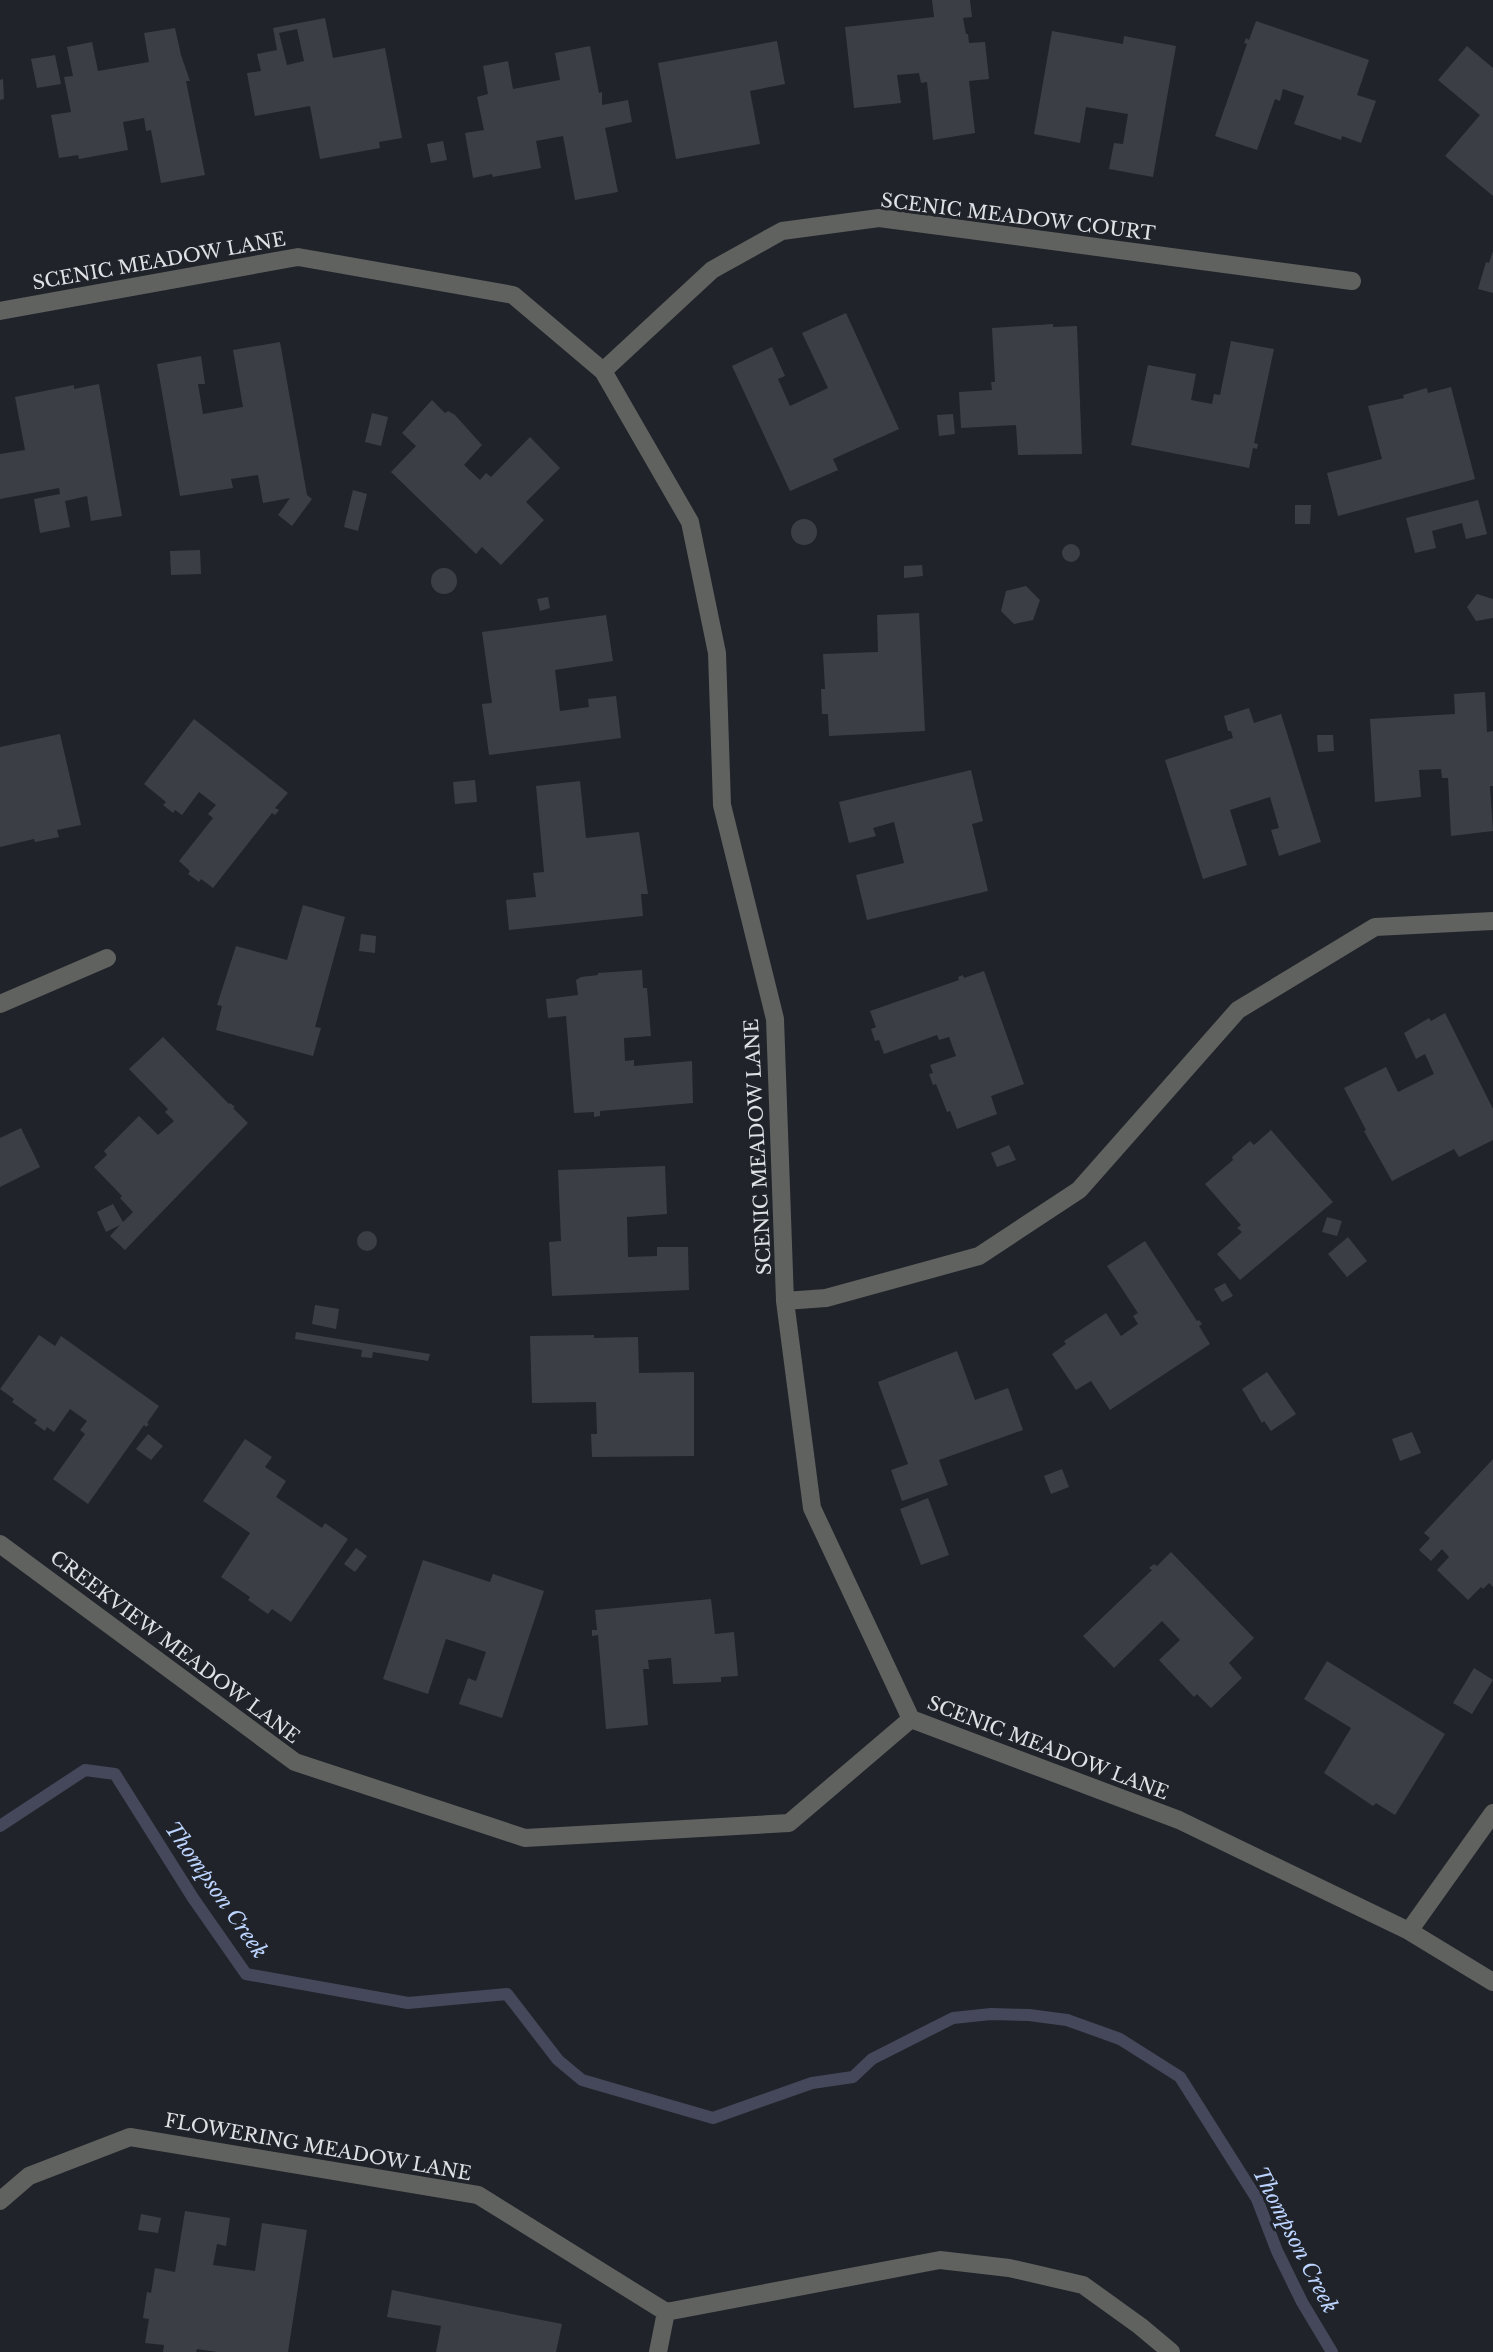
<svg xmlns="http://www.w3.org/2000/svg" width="1493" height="2352" font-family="'Libre Baskerville',serif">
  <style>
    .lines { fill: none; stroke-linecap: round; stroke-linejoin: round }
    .stream { stroke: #44485a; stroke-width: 12 }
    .building { fill: #3b3f45; fill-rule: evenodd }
    .minor { stroke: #5f625f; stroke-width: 18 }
    .labels { text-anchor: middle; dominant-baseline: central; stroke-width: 6; stroke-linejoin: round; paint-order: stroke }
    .street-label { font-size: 19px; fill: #dfe1e5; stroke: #202329 }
    .water-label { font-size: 21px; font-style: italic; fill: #bcd4ff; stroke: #202329 }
  </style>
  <rect width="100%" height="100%" fill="#202329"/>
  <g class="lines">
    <path class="stream" d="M0 1826 85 1770 115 1774 193 1898 246 1974 408 2003 507 1994 558 2060 582 2080 713 2118 812 2083 853 2077 872 2059 953 2018 991 2014 1029 2015 1067 2020 1120 2039 1180 2077 1257 2199 1277 2251 1302 2302 1332 2352"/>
  </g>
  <path class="building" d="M932 0H970L972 17 963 18 966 34H968L969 43 985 42 989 79 969 81 975 133 933 140 927 82 921 83 919 73 897 75 901 103 854 108 845 27 934 17Z
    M325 18 333 58 385 48 402 138 379 142 380 148 320 159 310 106 255 116 247 73 261 71 257 54 277 50 273 28ZM297 29 304 61 287 65 279 33Z
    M1256 21 1369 60 1357 95 1376 101 1361 143 1342 136 1341 140 1294 124 1304 96 1283 89 1280 101 1275 99 1257 150 1215 136 1247 44 1244 43 1246 38 1249 40Z
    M175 28 181 55 190 81H186L205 175 161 183 151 130 146 131 144 118 123 122 128 150 79 159 78 155 59 158 51 115 71 112 64 77 73 76 67 47 92 42 98 71 149 62 144 33Z
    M1052 31 1123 44 1124 36 1176 46 1153 177 1109 169 1114 143 1123 144 1128 114 1086 107 1080 143 1034 134Z
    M777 41 785 84 750 91 760 144 676 159 658 63Z
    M590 46 599 93 602 92V105L628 100 632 122 605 128 618 192 575 200 563 136 536 141 541 168 493 177 492 174 473 178 465 133 484 130 477 97 488 94 483 66 508 61 513 89 560 80 555 53Z
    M1467 46 1493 68V196L1445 156 1480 115 1438 80Z
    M55 55 61 84 37 88 31 59Z
    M3 79 4 99 0 100V80Z
    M443 141 447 160 431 163 427 144Z
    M1493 251V293L1478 289 1486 262 1489 263Z
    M846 313 899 429 833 459 838 470 790 491 732 366 772 347 785 376 778 379 790 406 828 388 802 333Z
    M1053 324V327L1077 326 1082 454 1018 455 1016 425 961 428 959 392 992 390 991 382H995L992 328Z
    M1231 341 1274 349 1254 443 1258 444 1257 449 1253 448 1249 468 1131 445 1148 365 1196 374 1191 400 1212 404 1214 394 1220 395Z
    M280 342 307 495 312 499 292 526 278 515 290 498 263 503 258 475 231 479 233 488 180 496 157 364 201 356 205 384H198L203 414 243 407 233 350Z
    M99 384 122 516 91 521 87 496 65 501 70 527 40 533 34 499 60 494 59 488 0 499V454L25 450 15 397 74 385V389Z
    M1451 387 1475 479 1338 516 1327 473 1382 459 1368 406 1404 398 1403 395 1427 388 1428 393Z
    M432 400 445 413 448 411 455 415 482 445 464 465 480 480 486 473 491 477 530 437 560 468 526 502 544 520 501 565 482 547 476 554 391 472 416 446 402 433Z
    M372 413 388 417 381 446 365 442Z
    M953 414 955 434 939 436 937 415Z
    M353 490 367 494 358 531 344 527Z
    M1478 500 1487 534 1466 539 1462 523 1432 531 1436 548 1415 553 1406 518Z
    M1295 505H1311L1310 524H1295Z
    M791 532a13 13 0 1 1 26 0a13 13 0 1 1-26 0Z
    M1062 553a9 9 0 1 1 18 0a9 9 0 1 1-18 0Z
    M200 550 201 574 171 575 170 551Z
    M922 565 923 576 904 578V566Z
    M431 581a13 13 0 1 1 26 0a13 13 0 1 1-26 0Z
    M1026 586 1040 600 1033 620 1014 624 1001 611 1006 591Z
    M1477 594 1493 599V618L1476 621 1467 607Z
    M548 597 550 608 540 611 537 599Z
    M919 613 925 731 829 736 828 714H822L821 689H825L823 654 878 652 877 615Z
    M606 615 613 661 555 670 560 711 589 707 588 699 616 696 621 738 489 755 482 704 492 703 482 632Z
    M1485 692 1487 732 1493 731V786H1490L1493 831 1451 836 1448 778H1442L1441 769 1419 770 1421 797 1375 802 1370 719 1455 714 1454 694Z
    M1249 708 1254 723 1281 714 1321 842 1279 856 1271 830 1279 828 1270 797 1230 810 1247 865 1203 879 1165 760 1233 738 1231 731H1228L1224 716Z
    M194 719 288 793 275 808 279 810 275 815 272 813 213 888 201 879 199 882 188 874 190 871 179 861 213 818 208 814 216 805 199 792 182 815 175 810 173 813 163 805 166 802 144 784Z
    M60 734 81 825 57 830 59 837 35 842 34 839 0 847V747Z
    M1317 735H1333L1334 751 1318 752Z
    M971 770 983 821 972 824 988 891 867 920 856 875 904 863 894 822 873 828 876 836 849 843 839 802Z
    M475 780 477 802 455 804 453 782Z
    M580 781 586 838 639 832 648 894H641L643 916 509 930 506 900 536 897 533 873 544 872 536 786Z
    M303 905 345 917 315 1027 321 1028 313 1056 216 1030 222 1006 217 1005 236 946 287 960Z
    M361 934 376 936 375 953 359 951Z
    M642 970 643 988H647L651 1036 624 1038 625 1061 634 1060V1066L692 1061 693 1103 600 1111V1116L594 1117V1112L574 1113 566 1016 548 1018 546 999 578 995 576 980 581 977 598 975V973Z
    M984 971 1024 1084 991 1096 997 1114 957 1129 950 1111 947 1112 936 1084 933 1085 929 1074 933 1073 930 1065 956 1056 949 1037 939 1040 937 1035 884 1054 879 1040 875 1041 871 1029 876 1027 870 1011 959 980 958 977 963 975 964 978Z
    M1445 1013 1493 1109V1140L1459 1157 1454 1149 1392 1181 1364 1131 1366 1130 1344 1088 1386 1067 1398 1092 1434 1074 1425 1054 1416 1059 1404 1033 1429 1018 1431 1021Z
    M163 1037 229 1104 230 1103 235 1107 233 1108 248 1123 125 1250 110 1236 120 1225 106 1232 97 1212 113 1204 123 1222 133 1212 120 1198 122 1196 94 1167 107 1155 104 1151 139 1116 158 1135 174 1121 165 1112 168 1109 129 1069Z
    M21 1128 40 1167 0 1187V1138Z
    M1271 1130 1333 1202 1240 1280 1217 1254 1242 1232 1237 1228 1241 1225 1205 1184 1233 1160 1232 1157 1250 1141 1254 1145Z
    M1009 1145 1016 1160 997 1167 991 1153Z
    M665 1166 667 1214 627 1217 628 1257 657 1256V1247H688L689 1290 552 1296 549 1242 561 1241 558 1170Z
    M1327 1217 1342 1221 1337 1236 1322 1232Z
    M357 1241a10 10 0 1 1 20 0a10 10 0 1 1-20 0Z
    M1348 1237 1367 1261 1347 1277 1328 1254Z
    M1145 1241 1197 1321 1199 1320 1202 1324 1199 1326 1210 1344 1110 1410 1091 1381 1076 1390 1052 1354 1066 1344 1064 1341 1106 1313 1121 1336 1138 1324 1133 1316 1138 1313 1107 1266Z
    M1225 1283 1233 1296 1222 1302 1214 1289Z
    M315 1305 339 1309 336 1329 312 1324Z
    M296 1332 430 1354 428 1361 373 1352 372 1358 361 1357 362 1350 295 1339Z
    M39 1335 55 1346 61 1336 159 1406 147 1423 149 1424 146 1427 144 1425 88 1504 53 1479 85 1434 80 1430 87 1421 70 1409 54 1432 47 1427 45 1431 34 1423 37 1420 12 1402 14 1399 0 1389Z
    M594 1335V1338L638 1337 639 1373 694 1372V1456L592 1457 591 1434H597L596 1402 532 1403 530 1336Z
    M957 1351 975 1400 1008 1388 1023 1430 939 1460 948 1485 902 1501 891 1470 908 1464 878 1382Z
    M1267 1372 1296 1414 1271 1431 1264 1421 1262 1423 1242 1389Z
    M1412 1432 1421 1453 1400 1461 1392 1439Z
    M148 1434 163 1446 151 1460 136 1449Z
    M245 1439 272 1457 265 1467 286 1481 276 1497 322 1528 325 1523 348 1539 291 1622 272 1609 268 1614 248 1600 250 1597 221 1577 250 1533 203 1501Z
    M1493 1459V1587L1489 1583 1483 1589 1481 1587 1468 1600 1437 1570 1449 1557 1442 1549 1431 1561 1419 1550 1430 1538 1424 1533Z
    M1062 1469 1069 1487 1051 1494 1044 1476Z
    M928 1498 949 1555 921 1565 900 1509Z
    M356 1548 367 1556 355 1572 344 1564Z
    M1171 1552 1254 1638 1229 1663 1242 1678 1211 1708 1197 1694 1194 1697 1159 1660 1180 1640 1162 1621 1114 1668 1083 1636 1152 1570 1149 1568 1154 1564 1157 1566Z
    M423 1560 490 1582 493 1574 544 1591 502 1718 459 1704 468 1678 476 1681 486 1652 446 1639 428 1694 383 1679Z
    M711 1599 715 1634 734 1632 738 1676 721 1677V1682L673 1684 671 1658 648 1660 649 1669H643L648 1725 606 1729 598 1635 592 1636V1630H597L595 1610Z
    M1327 1661 1445 1734 1395 1815 1376 1803 1373 1806 1324 1773 1351 1728 1304 1699Z
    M1474 1668 1493 1680 1472 1714 1453 1703Z
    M185 2211 230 2218 226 2246 217 2244 213 2265 255 2271 262 2223 307 2230 288 2352H217L197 2349 196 2352H163L164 2345 145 2343 149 2319 143 2318 147 2292 151 2293 155 2268 175 2272Z
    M141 2214 161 2218 158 2233 138 2230Z
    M392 2290 562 2324 556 2352H436L441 2326 387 2317Z"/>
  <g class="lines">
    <path class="minor" d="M0 311 298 257 513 295 603 371 690 522 717 653 722 805 775 1019 785 1301 812 1508 911 1719 1179 1820 1409 1931 1493 1982
      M603 371 712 270 782 231 879 218 1352 281
      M0 1004 107 958
      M785 1301 826 1298 979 1256 1079 1190 1238 1010 1375 927 1493 921
      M0 1544 295 1762 525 1838 789 1823 911 1719
      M1409 1931 1493 1813
      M0 2201 29 2176 130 2137 478 2195 666 2312 940 2260 1009 2268 1083 2285 1140 2326 1171 2352
      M658 2352 666 2312"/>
  </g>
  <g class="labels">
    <g class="street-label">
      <text transform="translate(1018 217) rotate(7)">SCENIC MEADOW COURT</text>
      <text transform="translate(159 261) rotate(-10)">SCENIC MEADOW LANE</text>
      <text transform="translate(758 1147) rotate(-93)">SCENIC MEADOW LANE</text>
      <text transform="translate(175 1647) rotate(37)">CREEKVIEW MEADOW LANE</text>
      <text transform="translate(1048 1748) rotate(21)">SCENIC MEADOW LANE</text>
      <text transform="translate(318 2147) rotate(10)">FLOWERING MEADOW LANE</text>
    </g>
    <g class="water-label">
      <text transform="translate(216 1890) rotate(55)">Thompson Creek</text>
      <text transform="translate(1295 2240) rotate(63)">Thompson Creek</text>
    </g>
  </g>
</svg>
